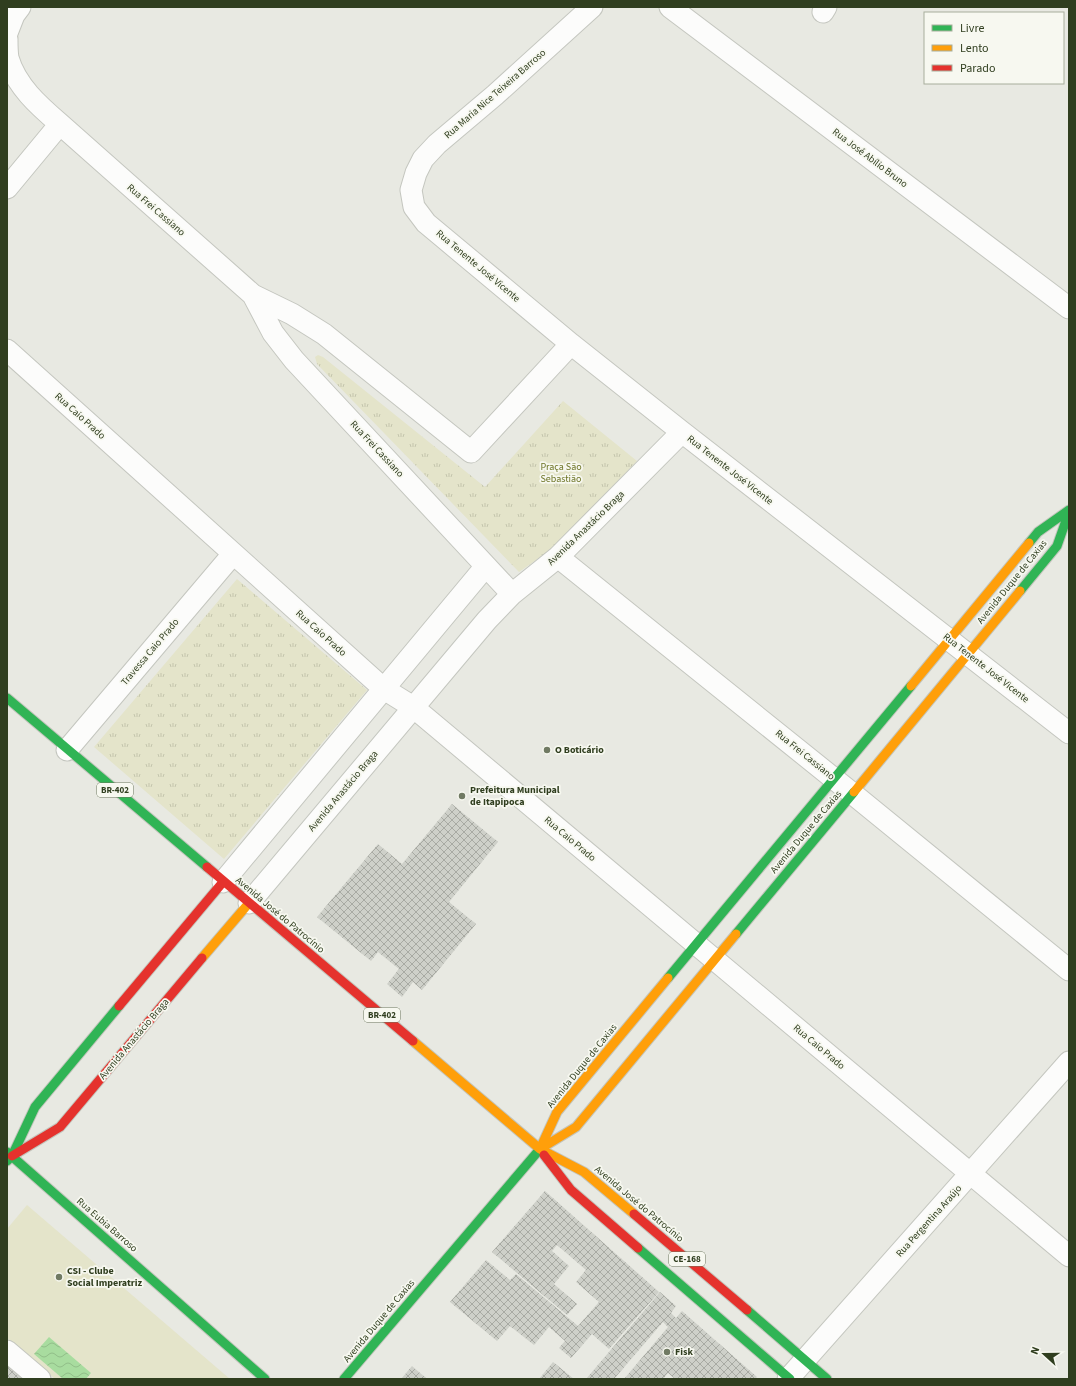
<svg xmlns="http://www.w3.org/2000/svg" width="1076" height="1386" font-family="'Source Sans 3',sans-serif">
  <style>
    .grass { fill: url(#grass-tufts) }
    .garden { fill: #e4e4ca }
    .water { fill: url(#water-waves) }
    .building { fill: url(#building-cross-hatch) }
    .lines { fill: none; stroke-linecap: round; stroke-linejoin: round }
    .street-casing { stroke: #c4c6bf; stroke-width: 23 }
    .fast-casing { stroke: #c3c5bc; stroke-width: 11 }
    .slow-casing { stroke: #c3c5bc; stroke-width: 11 }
    .jam-casing { stroke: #c3c5bc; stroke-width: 11 }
    .street { stroke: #fcfcfb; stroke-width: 21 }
    .fast { stroke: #30b455; stroke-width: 9 }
    .slow { stroke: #ff9f0a; stroke-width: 9 }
    .jam { stroke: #e5322d; stroke-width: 9 }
    .poi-dot { fill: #707a63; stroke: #f7f8f0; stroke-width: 1.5 }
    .labels { text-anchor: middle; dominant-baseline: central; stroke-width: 3.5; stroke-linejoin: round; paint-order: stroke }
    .shield { fill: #f7f8f0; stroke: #6c765e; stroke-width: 1 }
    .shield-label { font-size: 9px; font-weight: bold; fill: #303e1f }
    .street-label { font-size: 10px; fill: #303e1f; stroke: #f7f8f0 }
    .park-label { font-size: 10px; fill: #6c7324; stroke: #f7f8f0 }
    .poi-label { font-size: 10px; font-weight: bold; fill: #303e1f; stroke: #f7f8f0; text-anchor: start }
  </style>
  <defs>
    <pattern id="grass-tufts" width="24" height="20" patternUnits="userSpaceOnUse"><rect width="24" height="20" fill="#e4e4ca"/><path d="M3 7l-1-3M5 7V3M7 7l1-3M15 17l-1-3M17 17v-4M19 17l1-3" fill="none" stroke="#c4c5ad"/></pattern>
    <pattern id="water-waves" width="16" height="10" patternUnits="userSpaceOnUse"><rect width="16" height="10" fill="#a8dc9f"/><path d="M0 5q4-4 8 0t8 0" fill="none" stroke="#91be88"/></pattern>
    <pattern id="building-cross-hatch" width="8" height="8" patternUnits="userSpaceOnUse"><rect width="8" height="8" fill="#ced0c9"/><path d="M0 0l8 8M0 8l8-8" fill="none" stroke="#a8aaa3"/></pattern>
  </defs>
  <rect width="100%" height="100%" fill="#e8e9e2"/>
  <path class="grass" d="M318 355 323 357 485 487 563 401 637 461 579 523 553 548 519 572 317 364 315 357Z
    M237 579 367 690 224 859 94 747Z"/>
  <path class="garden" d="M27 1205 230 1379H86L91 1373 35 1354 63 1379H55L7 1338V1229Z"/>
  <path class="water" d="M49 1337 91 1373 86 1379H63L34 1354Z"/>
  <path class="building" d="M452 804 498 842 449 902 476 924 422 990 413 982 402 997 387 984 399 969 378 952 371 961 317 917 378 844 402 864Z
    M545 1191 659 1292 609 1349 592 1334 571 1358 559 1348 565 1341 549 1327 534 1345 510 1326 497 1341 450 1302 486 1260 510 1280 516 1274 578 1326 599 1302 576 1282 586 1270 557 1245 552 1251 569 1266 554 1284 577 1304 567 1315 492 1252Z
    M660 1292 676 1306 671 1313 676 1318 682 1311 757 1377 755 1379H675L668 1373 663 1379H624L668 1327 663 1322 614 1379H586Z
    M553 1362 574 1379H539Z
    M7 1365 23 1379H7Z
    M412 1366 427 1379H401Z"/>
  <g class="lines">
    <defs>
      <path id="street" d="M592 7 495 95 437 144 423 159 416 173 411 190 414 207 426 223 444 238 571 344 682 432 1069 733
        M670 7 1069 308
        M823 12 826 7
        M7 33 14 15 20 7
        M7 39C7 45 7 52 8 58 16 86 39 106 60 124L253 295 292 314 324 334 471 452 571 344
        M7 188 60 124
        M253 295 273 333 294 360 512 594
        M7 350 384 689 413 707 715 960 1069 1256
        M558 557 853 794 1069 970
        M67 750 233 554
        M223 882 486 566
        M249 903 487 620 512 594 558 557 682 432
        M7 1351 40 1379
        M788 1379 1069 1062"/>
      <path id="fast" d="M1029 543 1038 532 1069 510
        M1020 591 1057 546 1069 512
        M7 698 207 867
        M736 934 854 792
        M668 978 911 686
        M7 1152 265 1379
        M7 1161 12 1156 35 1107 119 1006
        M638 1248 790 1379
        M747 1310 827 1379
        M344 1379 540 1149"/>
      <path id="slow" d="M911 686 1029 543
        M854 792 1020 591
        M202 958 249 903
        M413 1041 540 1149 584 1172 634 1214
        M540 1149 576 1127 736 934
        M540 1149 557 1112 668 978"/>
      <path id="jam" d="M207 867 413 1041
        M119 1006 223 882
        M544 1155 571 1190 638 1248
        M12 1156 60 1127 202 958
        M634 1214 747 1310"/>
    </defs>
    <use href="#street" class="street-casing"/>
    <use href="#fast" class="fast-casing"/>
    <use href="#slow" class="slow-casing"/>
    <use href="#jam" class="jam-casing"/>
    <use href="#street" class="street"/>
    <use href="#fast" class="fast"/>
    <use href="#slow" class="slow"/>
    <use href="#jam" class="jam"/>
  </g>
  <g class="poi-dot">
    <circle cx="547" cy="750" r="4"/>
    <circle cx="462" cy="796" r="4"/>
    <circle cx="59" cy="1277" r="4"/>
    <circle cx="667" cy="1352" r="4"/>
  </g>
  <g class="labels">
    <g class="shield">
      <rect x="97" y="783" width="36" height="14" rx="3"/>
      <rect x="364" y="1008" width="36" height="14" rx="3"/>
      <rect x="669" y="1252" width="36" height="14" rx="3"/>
    </g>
    <g class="shield-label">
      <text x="115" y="790">BR-402</text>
      <text x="382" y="1015">BR-402</text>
      <text x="687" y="1259">CE-168</text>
    </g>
    <g class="street-label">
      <text transform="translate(495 94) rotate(-41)">Rua Maria Nice Teixeira Barroso</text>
      <text transform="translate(870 158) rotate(37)">Rua José Abílio Bruno</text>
      <text transform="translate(156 210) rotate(41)">Rua Frei Cassiano</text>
      <text transform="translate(478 266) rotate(40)">Rua Tenente José Vicente</text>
      <text transform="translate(80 416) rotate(42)">Rua Caio Prado</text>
      <text transform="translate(377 449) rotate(47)">Rua Frei Cassiano</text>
      <text transform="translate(730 470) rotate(38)">Rua Tenente José Vicente</text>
      <text transform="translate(586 528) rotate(-44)">Avenida Anastácio Braga</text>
      <text transform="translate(1012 582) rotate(-51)">Avenida Duque de Caxias</text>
      <text transform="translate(321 633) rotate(42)">Rua Caio Prado</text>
      <text transform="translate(150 652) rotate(-50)">Travessa Caio Prado</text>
      <text transform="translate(986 668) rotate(38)">Rua Tenente José Vicente</text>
      <text transform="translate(805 755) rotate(39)">Rua Frei Cassiano</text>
      <text transform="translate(343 791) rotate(-50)">Avenida Anastácio Braga</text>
      <text transform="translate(806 832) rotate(-50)">Avenida Duque de Caxias</text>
      <text transform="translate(570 839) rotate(40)">Rua Caio Prado</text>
      <text transform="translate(280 915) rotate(40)">Avenida José do Patrocínio</text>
      <text transform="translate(134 1039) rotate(-50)">Avenida Anastácio Braga</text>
      <text transform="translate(819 1047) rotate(40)">Rua Caio Prado</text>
      <text transform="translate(582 1066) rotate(-51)">Avenida Duque de Caxias</text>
      <text transform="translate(639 1204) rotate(40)">Avenida José do Patrocínio</text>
      <text transform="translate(929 1221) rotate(-48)">Rua Pergentina Araújo</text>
      <text transform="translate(107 1225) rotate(41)">Rua Eubia Barroso</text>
      <text transform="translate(379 1321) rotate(-50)">Avenida Duque de Caxias</text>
    </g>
    <g class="park-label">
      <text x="561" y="467">Praça São<tspan x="561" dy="12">Sebastião</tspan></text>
    </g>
    <g class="poi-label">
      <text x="555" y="750">O Boticário</text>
      <text x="470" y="790">Prefeitura Municipal<tspan x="470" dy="12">de Itapipoca</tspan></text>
      <text x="67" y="1271">CSI - Clube<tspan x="67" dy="12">Social Imperatriz</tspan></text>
      <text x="675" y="1352">Fisk</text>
    </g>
  </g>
  <rect width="1076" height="1386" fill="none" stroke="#303e1f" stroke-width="16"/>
  <rect x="924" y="12" width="140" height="72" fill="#f7f8f0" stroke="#a7ae9c"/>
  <rect x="932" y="25" width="20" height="6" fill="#30b455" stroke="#a7ae9c"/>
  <text x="960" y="32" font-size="12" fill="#303e1f">Livre</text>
  <rect x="932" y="45" width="20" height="6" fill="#ff9f0a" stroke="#a7ae9c"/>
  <text x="960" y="52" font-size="12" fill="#303e1f">Lento</text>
  <rect x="932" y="65" width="20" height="6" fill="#e5322d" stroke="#a7ae9c"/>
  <text x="960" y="72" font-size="12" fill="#303e1f">Parado</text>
  <g transform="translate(1044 1354) rotate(291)" stroke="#f7f8f0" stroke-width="3" paint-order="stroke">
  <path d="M0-3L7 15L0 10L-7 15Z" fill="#303e1f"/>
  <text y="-6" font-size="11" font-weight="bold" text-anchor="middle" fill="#303e1f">N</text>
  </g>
</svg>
